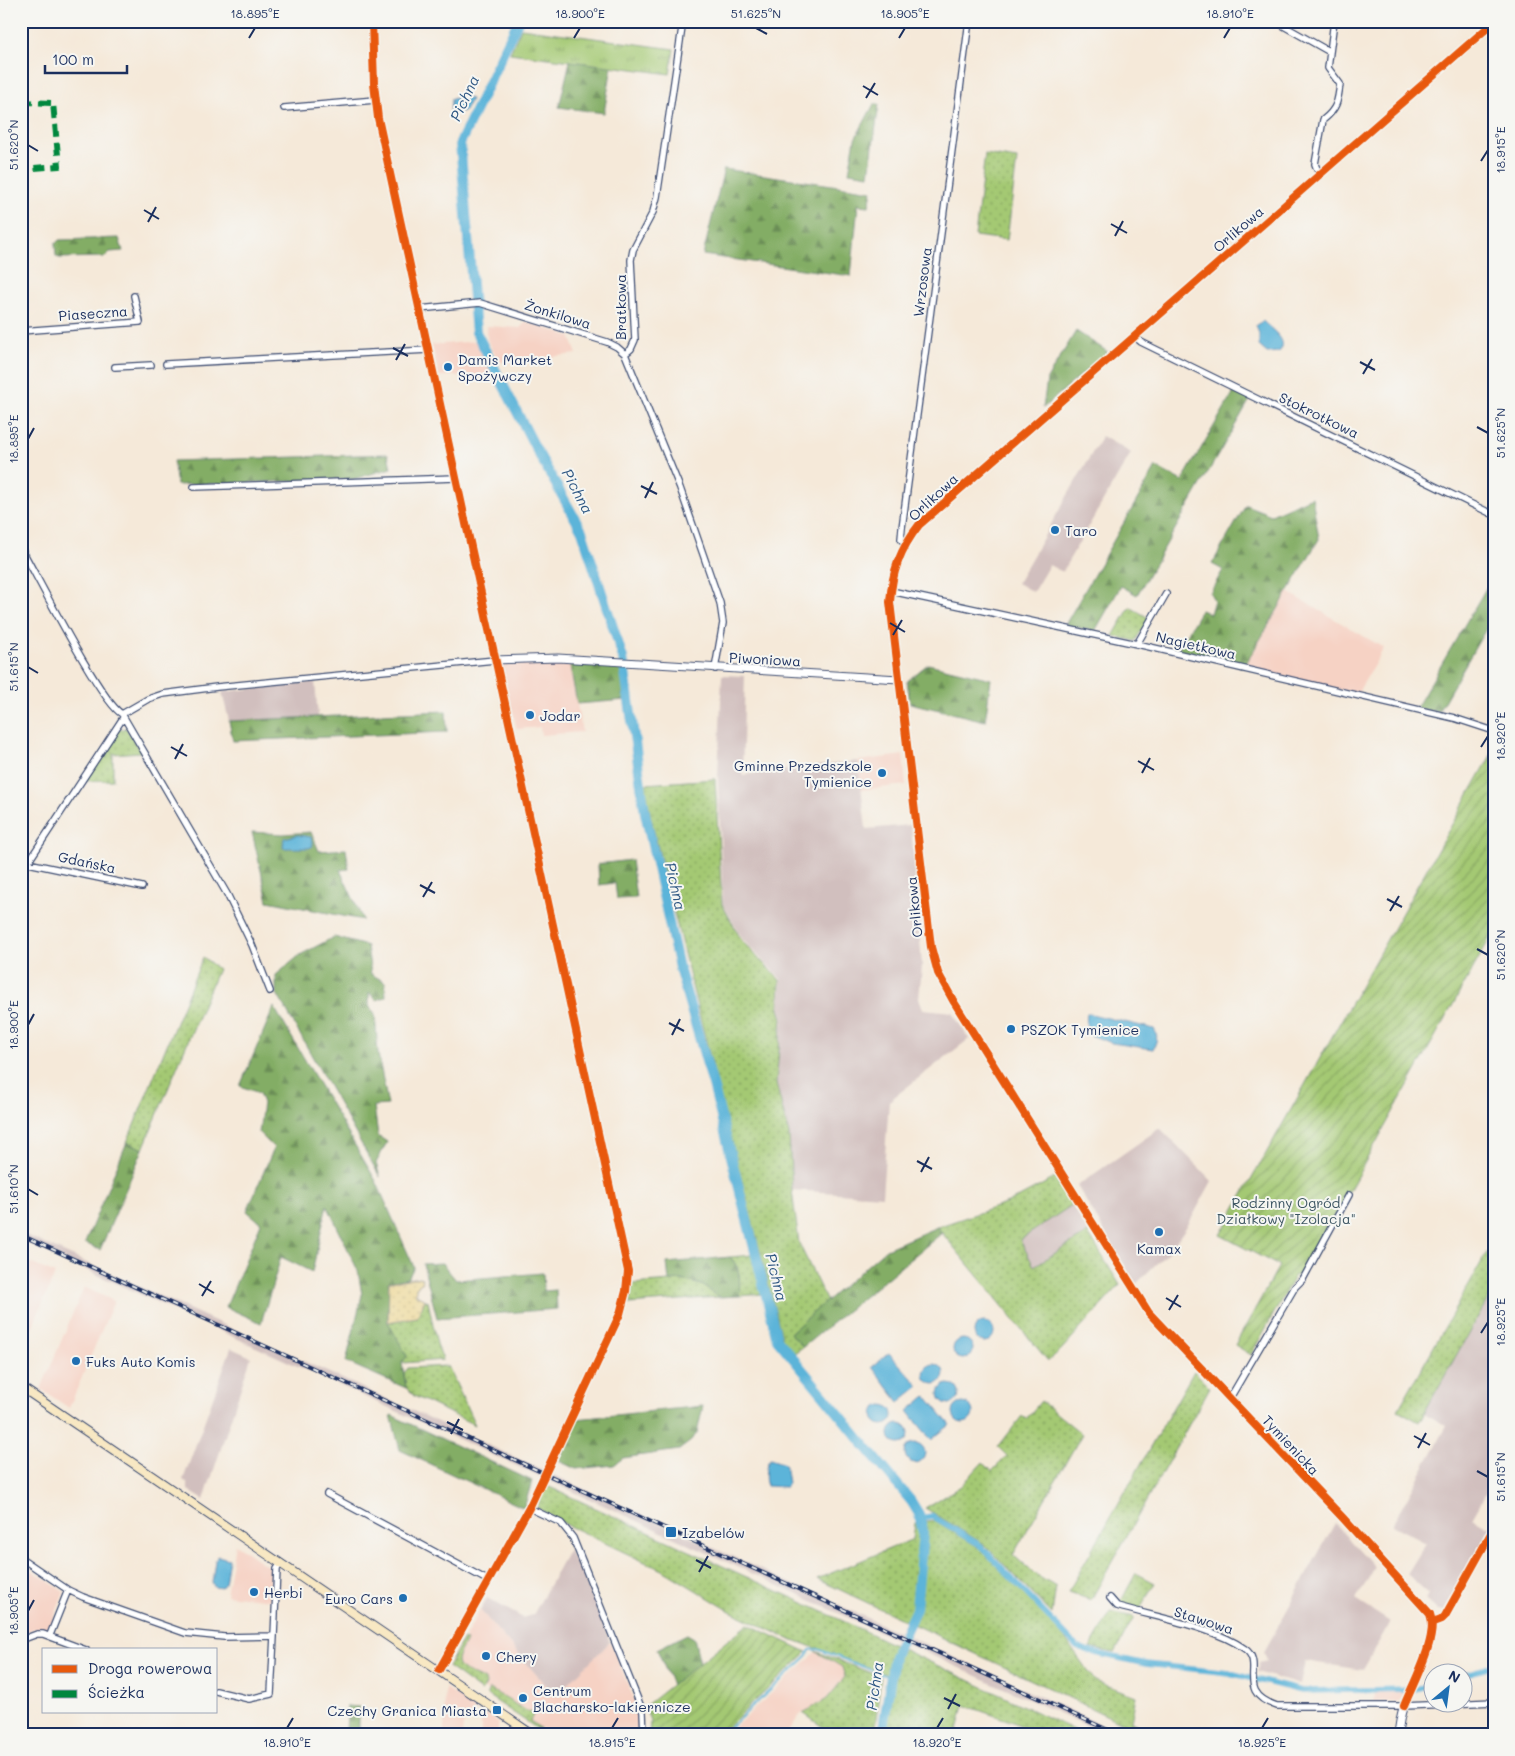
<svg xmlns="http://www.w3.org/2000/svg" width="1515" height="1756" font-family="Mali,sans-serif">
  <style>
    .built { fill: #f6d2c4 }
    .industrial { fill: #d1bfbe }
    .grass { fill: url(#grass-dots); stroke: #607c68 }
    .forest { fill: url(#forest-firs); stroke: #4f6e62 }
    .sand { fill: url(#sand-dots); stroke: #84847e }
    .park { fill: url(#park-tufts); stroke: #607c68 }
    .garden { fill: url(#garden-furrows); stroke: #607c68 }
    .water { fill: #5cb4d9; stroke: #3c729c }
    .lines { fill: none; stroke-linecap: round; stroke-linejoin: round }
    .stream { stroke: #5cb4d9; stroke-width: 2 }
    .canal { stroke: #5cb4d9; stroke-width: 5.5 }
    .river { stroke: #5cb4d9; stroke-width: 10 }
    .minor-casing { stroke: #3c4b70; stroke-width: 8 }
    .tertiary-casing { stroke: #3c4b70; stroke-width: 9 }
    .secondary-casing { stroke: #3c4b70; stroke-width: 10 }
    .minor { stroke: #fff; stroke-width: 5.5 }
    .tertiary { stroke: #fff; stroke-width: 7 }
    .secondary { stroke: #f8e8c3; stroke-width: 8 }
    .rail-casing { stroke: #1b2f5e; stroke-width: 4 }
    .rail { stroke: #f6f6f2; stroke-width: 2; stroke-dasharray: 5.5; stroke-linecap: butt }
    .quiet { stroke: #00873e; stroke-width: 6; stroke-dasharray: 12 6; stroke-linecap: butt }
    .cycleway-casing { stroke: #f6f6f2; stroke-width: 11 }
    .cycleway { stroke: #e8590c; stroke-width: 8 }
    .ticks { fill: none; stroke: #1b2f5e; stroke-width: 2 }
    .poi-dot { fill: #1f6fb2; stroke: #f6f6f2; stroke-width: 2 }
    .labels { text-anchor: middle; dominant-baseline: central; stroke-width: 4; stroke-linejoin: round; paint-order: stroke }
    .street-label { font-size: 14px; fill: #1b2f5e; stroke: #f6f6f2 }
    .poi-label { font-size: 14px; fill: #1b2f5e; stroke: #f6f6f2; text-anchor: start }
    .park-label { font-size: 14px; fill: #3d5663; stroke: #f6f6f2 }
    .water-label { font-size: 15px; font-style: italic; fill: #2e5783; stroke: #f6f6f2 }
    .neatline { fill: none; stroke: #1b2f5e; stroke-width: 2 }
    .ticks-label { font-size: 12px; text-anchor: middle; fill: #1b2f5e }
  </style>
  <defs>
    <pattern id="grass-dots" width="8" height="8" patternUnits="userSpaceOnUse" patternTransform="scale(1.25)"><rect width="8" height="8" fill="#a4c973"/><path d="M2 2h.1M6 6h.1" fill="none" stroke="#85a462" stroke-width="1.8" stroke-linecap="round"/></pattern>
    <pattern id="forest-firs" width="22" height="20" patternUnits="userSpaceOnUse" patternTransform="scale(1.25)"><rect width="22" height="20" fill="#83ad65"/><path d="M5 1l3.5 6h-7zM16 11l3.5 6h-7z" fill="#6a8d56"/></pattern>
    <pattern id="sand-dots" width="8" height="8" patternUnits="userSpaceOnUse" patternTransform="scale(1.25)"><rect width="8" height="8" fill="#eeda9e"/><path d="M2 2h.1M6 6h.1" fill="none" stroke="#ccbb8a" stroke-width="1.8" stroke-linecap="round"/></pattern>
    <pattern id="park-tufts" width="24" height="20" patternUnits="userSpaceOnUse" patternTransform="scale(1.25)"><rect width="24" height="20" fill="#a4c973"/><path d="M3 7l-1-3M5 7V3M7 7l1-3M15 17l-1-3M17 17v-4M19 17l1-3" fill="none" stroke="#85a462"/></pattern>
    <pattern id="garden-furrows" width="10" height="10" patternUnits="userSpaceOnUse" patternTransform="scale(1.25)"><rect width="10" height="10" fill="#a4c973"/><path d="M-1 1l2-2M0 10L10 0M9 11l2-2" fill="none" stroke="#85a462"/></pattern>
  </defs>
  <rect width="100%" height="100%" fill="#f6f6f2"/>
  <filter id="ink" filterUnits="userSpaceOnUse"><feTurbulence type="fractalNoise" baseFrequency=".02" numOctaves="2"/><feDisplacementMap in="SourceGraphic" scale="10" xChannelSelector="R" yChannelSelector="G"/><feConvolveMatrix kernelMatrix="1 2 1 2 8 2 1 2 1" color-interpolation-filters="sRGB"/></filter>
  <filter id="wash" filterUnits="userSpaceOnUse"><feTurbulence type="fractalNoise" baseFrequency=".0096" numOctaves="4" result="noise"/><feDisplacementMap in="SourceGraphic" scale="20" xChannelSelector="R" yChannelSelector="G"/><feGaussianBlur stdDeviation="1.12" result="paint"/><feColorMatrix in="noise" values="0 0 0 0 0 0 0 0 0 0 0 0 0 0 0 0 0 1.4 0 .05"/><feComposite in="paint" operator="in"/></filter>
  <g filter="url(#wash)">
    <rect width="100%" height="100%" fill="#f5e9d9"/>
    <path class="built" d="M526 322 570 336 577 354 499 362 487 339V326L520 328Z
      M478 341 496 375 439 376 432 345Z
      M1288 592 1384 648 1357 694 1244 667Z
      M505 664 570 665 582 732 541 735 540 727 517 729 501 667Z
      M903 755 906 785 861 790 858 761Z
      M24 1260 55 1274 21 1354V1267Z
      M84 1287 114 1301 69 1408 41 1389Z
      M235 1544 270 1568V1600L226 1595Z
      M21 1563 64 1592 50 1628H34L21 1635Z
      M480 1610 554 1695 610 1642 642 1718 641 1735H551L450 1665Z
      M816 1652 842 1667 845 1677 827 1699 800 1715 786 1735H726Z
      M445 1688 475 1708 463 1726 462 1735H444Z
      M1375 1691H1404L1400 1700 1396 1702 1374 1701Z
      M481 1711 498 1723V1735H481Z"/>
    <path class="industrial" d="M1102 436 1131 453 1062 572 1049 565 1033 592 1017 583Z
      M722 675 745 676 742 775 858 761 866 829 911 825 922 966 919 998 923 1009 952 1012 969 1039 889 1101 882 1196 792 1190 789 1134 776 1083 783 1018 780 1010 781 979 743 940 723 904 718 778Z
      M315 682 318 717 229 721 222 692Z
      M1160 1128 1212 1181 1189 1223 1171 1249 1136 1284 1077 1186Z
      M1072 1205 1088 1233 1034 1266 1020 1240Z
      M21 1233 543 1470 541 1477 21 1240Z
      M1487 1300 1494 1304V1479L1472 1518 1490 1528 1444 1611H1438L1426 1600 1429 1594 1407 1574 1426 1543 1392 1525 1447 1426 1424 1413Z
      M231 1348 251 1357 204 1500 188 1490V1483L183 1480Z
      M549 1473 898 1632 895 1639 546 1479Z
      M1335 1523 1375 1567 1356 1600 1390 1622 1363 1670 1305 1661 1300 1685 1257 1672 1259 1663 1267 1661 1264 1652Z
      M569 1549 574 1560 578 1562 610 1642 555 1696 480 1610 487 1598 523 1618 533 1615Z
      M910 1637 1124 1735H1107L907 1644Z"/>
    <path class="grass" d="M985 154 1017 159 1007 240 975 236Z
      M1130 607 1149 618 1135 641 1113 636Z
      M126 728 141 752 113 754V780L84 781 118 730Z
      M715 779 722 904 742 941 780 980 779 1009 782 1018 776 1083 789 1134 792 1190 799 1243 827 1302 790 1333 803 1347 794 1353 782 1338 696 1002 651 819 645 784Z
      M203 957 218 969 143 1149 127 1142Z
      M1055 1178 1072 1205 1020 1240 1034 1266 1088 1233 1120 1285 1061 1350 1048 1361 937 1227 1008 1203Z
      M1494 1240V1288L1419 1422 1398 1410Z
      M752 1255 763 1294 739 1296C740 1280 741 1269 730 1257Z
      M682 1280 702 1285 719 1297 629 1304 633 1284Z
      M425 1300 428 1301 437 1344 443 1360 402 1363 388 1322 417 1317Z
      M448 1366 475 1425 414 1396 406 1388 404 1373 408 1368Z
      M1194 1371 1210 1387 1091 1600 1068 1592Z
      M1041 1401 1082 1434 1013 1555 1036 1575 1056 1587 1052 1614 985 1545 925 1508 961 1486 983 1462 992 1471 1007 1456 998 1447 1022 1416 1026 1419Z
      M545 1485 841 1620 1085 1735H1040L1013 1722 964 1705 957 1735H882L889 1676 783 1636 730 1611 666 1572 569 1526 537 1508Z
      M934 1520 980 1548 1058 1629 1095 1681 1136 1696 1131 1722 1160 1735H1148L817 1579 913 1539 915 1523Z
      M1136 1573 1155 1583 1139 1611 1122 1605 1121 1601Z
      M1111 1612 1134 1617 1115 1653 1090 1648Z
      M463 1639 466 1641C448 1671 459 1667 485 1680L486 1685 481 1691 448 1667Z
      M815 1651 881 1677 874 1735H834L803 1713 827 1699 845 1677 842 1667Z
      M490 1689 528 1712 529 1711 534 1713 530 1721 540 1728 539 1730 487 1695Z"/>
    <path class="forest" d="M570 61 612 66 604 113 559 107Z
      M874 104H879L869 175 849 172 855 139Z
      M724 169 872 191 869 206 858 205 851 276 703 255Z
      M119 238 123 251 110 252 105 257 59 258 56 256 55 244 59 240Z
      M1076 331 1108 352 1043 408 1047 379Z
      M1235 390 1251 398 1137 595 1121 586 1095 631 1065 625 1156 467 1182 481Z
      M388 454 391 468 354 479 177 485 173 461Z
      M1312 497 1319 539 1244 667 1177 651 1201 610 1210 614 1214 600 1210 593 1223 570 1212 564 1246 505 1271 515Z
      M1492 578 1494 579V615L1438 712 1416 708Z
      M928 664 991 679 985 721 910 703 907 681Z
      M570 665 620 667 626 700 577 704Z
      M446 711 447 732 233 741 229 721Z
      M252 832 283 834 311 832 319 851 346 849 349 869 340 870 363 920 268 901Z
      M631 860 636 898 617 899 615 883 599 885 598 864Z
      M334 937 367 946 371 974 385 982 386 997 376 1000 369 992V1006L375 1014 378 1054 388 1105 374 1106 378 1136 387 1142 376 1163 380 1177 276 992V975L300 955Z
      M274 1007 376 1181 414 1267 408 1278 389 1282 388 1322 407 1356 402 1363 406 1388 346 1362 362 1295 358 1271 327 1205 312 1272 281 1257 261 1323 226 1307 261 1223 247 1211 274 1148 259 1133 263 1103 259 1093 240 1086Z
      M127 1142 143 1149 100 1250 85 1243Z
      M937 1227 942 1233 803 1347 790 1333 886 1249Z
      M730 1257C741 1269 740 1280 739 1296L719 1297 702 1285 682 1280 669 1281 667 1263Z
      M442 1263 456 1280 543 1273 544 1291 556 1290 557 1309 437 1318 423 1264Z
      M703 1406 697 1433 691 1441 679 1450 623 1458 614 1465 576 1469 559 1461 576 1419Z
      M391 1415 532 1481 524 1508 400 1450Z
      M687 1634 694 1638 700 1663 672 1685 657 1649Z
      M347 1706 359 1707V1735H346Z"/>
    <path class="sand" d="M421 1277 423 1282 416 1287V1295L425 1300 417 1317 388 1322 389 1282Z"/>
    <path class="park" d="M521 28 674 49 670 74 510 53Z"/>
    <path class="garden" d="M1494 750V931L1301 1277 1295 1275 1251 1355 1235 1345 1279 1266 1220 1235Z
      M748 1624 807 1652 719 1735H649L650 1721 645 1706Z"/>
    <path class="water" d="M463 97 471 99 465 111 450 113 451 99Z
      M1263 321C1271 330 1290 340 1279 352L1267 353 1259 346V334L1256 325Z
      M298 835 311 837 313 846 309 848H283L284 838Z
      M1087 1013 1154 1029C1159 1036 1156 1043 1153 1049L1112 1043 1090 1035 1086 1023Z
      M974 1332a10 10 0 1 1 20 0a10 10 0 1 1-20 0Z
      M953 1349a10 10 0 1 1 20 0a10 10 0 1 1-20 0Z
      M889 1353 919 1386 899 1402 872 1367Z
      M924 1374a10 10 0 1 1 20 0a10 10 0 1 1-20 0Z
      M939 1394a10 10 0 1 1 20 0a10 10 0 1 1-20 0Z
      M926 1396 950 1425 931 1440 908 1411Z
      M953 1413a10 10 0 1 1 20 0a10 10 0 1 1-20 0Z
      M873 1415a10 10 0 1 1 20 0a10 10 0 1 1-20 0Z
      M889 1434a10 10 0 1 1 20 0a10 10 0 1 1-20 0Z
      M905 1453a10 10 0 1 1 20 0a10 10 0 1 1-20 0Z
      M770 1459 785 1464 788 1484 785 1487 767 1486C764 1479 765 1465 770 1459Z
      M218 1556 229 1559 225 1583 221 1588 215 1587 212 1583 215 1561Z"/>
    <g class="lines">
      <path class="stream" d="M722 1735 807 1656 810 1650 818 1649 889 1677"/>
      <path class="canal" d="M920 1518 932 1516 980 1545 1077 1647 1086 1651 1146 1664 1230 1673 1302 1691 1416 1689 1432 1684
        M1462 1675 1494 1666"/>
      <path class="river" d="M518 21 460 143 476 332 536 449 582 531 623 658 645 813 679 968 713 1085 777 1339 911 1501 919 1514 923 1533 916 1609 894 1656 882 1735"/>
    </g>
  </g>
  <g filter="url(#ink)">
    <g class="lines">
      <defs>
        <path id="minor" d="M683 21 657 197 653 212 633 250 631 260 635 340 631 349 625 354 680 488 720 603 723 623 715 669
          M1275 21 1330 52
          M284 108 375 100
          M1319 174 1315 164 1323 120C1337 109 1338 101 1340 84L1328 68 1334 21
          M419 309 480 303 607 342 617 347 625 354
          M21 331 140 322 134 296
          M1134 336 1141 342 1494 515
          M166 364 428 350
          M115 367 151 365
          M194 487 456 478
          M905 544 901 539 902 528 969 21
          M21 548C37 576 101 703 122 714L227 894 252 945 270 991
          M891 591 1137 644 1454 718 1494 731
          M1137 644 1166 594
          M122 714 148 699 163 694 217 687 495 660
          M28 863 142 887
          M21 873 123 718
          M1230 1398 1295 1287 1303 1279 1349 1195
          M327 1494 489 1581
          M529 1508 561 1523 573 1538 643 1712 644 1735
          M21 1558 68 1590 83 1597 185 1633 224 1637 274 1636 277 1569 281 1563
          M1110 1598 1117 1606C1154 1617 1215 1627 1245 1649 1266 1664 1234 1692 1277 1706H1404L1494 1702
          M1433 1623 1441 1620 1445 1616 1494 1528
          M50 1635 68 1590
          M21 1640 37 1634H43L86 1650
          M216 1691 249 1699 271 1694 274 1636"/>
        <path id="tertiary" d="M372 21 374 84 378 118 628 1271 626 1291 620 1314 529 1508 439 1670
          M495 660 558 658 899 679
          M1398 1735C1399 1726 1400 1717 1403 1708 1412 1683 1440 1638 1430 1614L1343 1518 1149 1313 954 1002 938 973 931 947 890 602C892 572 900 549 919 525L1494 22"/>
        <path id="secondary" d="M21 1387 533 1735"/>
      </defs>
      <use href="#minor" class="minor-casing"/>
      <use href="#tertiary" class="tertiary-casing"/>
      <use href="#secondary" class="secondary-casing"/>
      <use href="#minor" class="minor"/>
      <use href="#tertiary" class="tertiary"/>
      <use href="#secondary" class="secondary"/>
      <defs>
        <path id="rail" d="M21 1235 1119 1735"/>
      </defs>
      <use href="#rail" class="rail-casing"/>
      <use href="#rail" class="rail"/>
      <path class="quiet" d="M21 102 53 103 59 166 21 169"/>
      <defs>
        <path id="cycleway" d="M372 21 374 84 378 118 628 1271 626 1291 620 1314 529 1508 439 1670
          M1433 1623 1441 1620 1445 1616 1494 1528
          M1404 1706C1413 1683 1439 1637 1430 1614L1343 1518 1149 1313 954 1002 938 973 931 947 890 602C892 572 900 549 919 525L1494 22"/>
      </defs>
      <use href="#cycleway" class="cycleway-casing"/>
      <use href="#cycleway" class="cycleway"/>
    </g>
  </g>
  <path class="ticks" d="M756 28 767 34M249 38 255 28M574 38 580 28M899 38 905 28M1224 38 1230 28M863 86 878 95M866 98 875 83M28 145 38 151M1481 161 1488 150M144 210 159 219M148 222 156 207M1111 224 1127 233M1115 236 1123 221M393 348 408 356M396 360 405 344M1360 362 1375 370M1363 374 1372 359M1477 427 1488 433M28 439 34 428M641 486 657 494M645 498 653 482M890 623 905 632M893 635 902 620M28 667 38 673M171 747 187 756M1481 747 1488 736M175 759 183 744M1138 761 1154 770M1142 773 1150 758M420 885 435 893M423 897 432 882M1387 899 1402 907M1390 911 1399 896M1477 949 1488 955M669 1023 684 1031M28 1025 34 1014M672 1035 680 1019M917 1161 932 1169M921 1172 929 1157M28 1189 38 1195M199 1284 214 1293M202 1296 211 1281M1166 1298 1181 1307M1169 1310 1178 1295M1481 1333 1488 1322M447 1422 463 1430M451 1434 459 1419M1414 1436 1430 1445M1418 1448 1426 1433M1477 1471 1488 1477M696 1560 711 1568M699 1572 708 1556M28 1611 34 1600M944 1698 960 1706M948 1709 956 1694M287 1728 293 1718M612 1728 618 1718M937 1728 943 1718M1262 1728 1268 1718"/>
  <g class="poi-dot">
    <circle cx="448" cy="367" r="5"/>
    <circle cx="1055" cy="530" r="5"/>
    <circle cx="530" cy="715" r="5"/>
    <circle cx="882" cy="773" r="5"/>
    <circle cx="1011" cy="1029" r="5"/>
    <circle cx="1159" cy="1232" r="5"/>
    <circle cx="76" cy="1361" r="5"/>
    <rect x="665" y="1526" width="12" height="12" rx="2.5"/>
    <circle cx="254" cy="1592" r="5"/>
    <circle cx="403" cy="1598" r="5"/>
    <circle cx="486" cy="1656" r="5"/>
    <circle cx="523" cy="1698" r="5"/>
    <rect x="492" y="1705" width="10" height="10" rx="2.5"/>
  </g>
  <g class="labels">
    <g class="street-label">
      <text transform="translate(1238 229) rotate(-41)">Orlikowa</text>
      <text transform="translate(922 282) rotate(-83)">Wrzosowa</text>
      <text transform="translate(620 307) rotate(-90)">Bratkowa</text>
      <text transform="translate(93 313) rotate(-4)">Piaseczna</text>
      <text transform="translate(558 314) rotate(17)">Żonkilowa</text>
      <text transform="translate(1319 415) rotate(26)">Stokrotkowa</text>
      <text transform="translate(933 497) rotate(-43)">Orlikowa</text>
      <text transform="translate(1196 645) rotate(13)">Nagietkowa</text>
      <text transform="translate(765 659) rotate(3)">Piwoniowa</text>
      <text transform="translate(87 862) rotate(12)">Gdańska</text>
      <text transform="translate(914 907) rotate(-96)">Orlikowa</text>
      <text transform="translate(1291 1445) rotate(47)">Tymienicka</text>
      <text transform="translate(1204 1620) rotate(18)">Stawowa</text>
    </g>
    <g class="poi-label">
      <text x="458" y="359">Damis Market<tspan x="458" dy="16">Spożywczy</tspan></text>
      <text x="1065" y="530">Taro</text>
      <text x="540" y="715">Jodar</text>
      <text x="872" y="765" text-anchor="end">Gminne Przedszkole<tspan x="872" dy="16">Tymienice</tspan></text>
      <text x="1021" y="1029">PSZOK Tymienice</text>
      <text x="1159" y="1248" text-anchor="middle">Kamax</text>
      <text x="86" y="1361">Fuks Auto Komis</text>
      <text x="682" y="1532">Izabelów</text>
      <text x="264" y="1592">Herbi</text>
      <text x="393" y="1598" text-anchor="end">Euro Cars</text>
      <text x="496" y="1656">Chery</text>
      <text x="533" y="1690">Centrum<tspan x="533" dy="16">Blacharsko-lakiernicze</tspan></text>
      <text x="487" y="1710" text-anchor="end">Czechy Granica Miasta</text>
    </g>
    <g class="park-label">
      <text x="1286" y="1202">Rodzinny Ogród<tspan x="1286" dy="16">Działkowy "Izolacja"</tspan></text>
    </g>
    <g class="water-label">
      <text transform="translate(464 98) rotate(-65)">Pichna</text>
      <text transform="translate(578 491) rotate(62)">Pichna</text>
      <text transform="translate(676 886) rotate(77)">Pichna</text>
      <text transform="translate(777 1277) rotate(76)">Pichna</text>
      <text transform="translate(874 1686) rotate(-82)">Pichna</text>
    </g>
  </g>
  <rect width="1515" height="1756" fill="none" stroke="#f6f6f2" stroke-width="55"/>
  <rect x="42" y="1648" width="175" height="65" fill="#f6f6f2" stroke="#9ea6b7"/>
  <rect x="52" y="1665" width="25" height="8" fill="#e8590c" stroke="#9ea6b7"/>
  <text x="88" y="1674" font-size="15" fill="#1b2f5e">Droga rowerowa</text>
  <rect x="52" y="1690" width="25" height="8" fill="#00873e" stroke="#9ea6b7"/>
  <text x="88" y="1698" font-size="15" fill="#1b2f5e">Ścieżka</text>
  <g transform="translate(1448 1688) rotate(29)"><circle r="24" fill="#f6f6f2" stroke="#9ea6b7"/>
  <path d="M0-4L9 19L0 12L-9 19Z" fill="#1f6fb2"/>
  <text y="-8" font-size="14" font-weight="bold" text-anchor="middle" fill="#1b2f5e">N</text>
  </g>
  <path d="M45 65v8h82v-8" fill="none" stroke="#1b2f5e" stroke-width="2.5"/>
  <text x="52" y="65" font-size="15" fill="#1b2f5e" stroke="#f6f6f2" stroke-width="4" paint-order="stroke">100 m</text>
  <rect x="28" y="28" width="1460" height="1700" class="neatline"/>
  <g class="ticks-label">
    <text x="255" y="18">18.895°E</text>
    <text x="580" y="18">18.900°E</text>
    <text x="756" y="18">51.625°N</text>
    <text x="905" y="18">18.905°E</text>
    <text x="1230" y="18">18.910°E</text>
    <text transform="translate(14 145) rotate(-90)" y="4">51.620°N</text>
    <text transform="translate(1501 150) rotate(-90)" y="4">18.915°E</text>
    <text transform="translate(1501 433) rotate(-90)" y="4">51.625°N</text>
    <text transform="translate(14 439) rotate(-90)" y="4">18.895°E</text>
    <text transform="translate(14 667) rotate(-90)" y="4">51.615°N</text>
    <text transform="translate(1501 736) rotate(-90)" y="4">18.920°E</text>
    <text transform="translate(1501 955) rotate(-90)" y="4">51.620°N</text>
    <text transform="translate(14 1025) rotate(-90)" y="4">18.900°E</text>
    <text transform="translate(14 1189) rotate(-90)" y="4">51.610°N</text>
    <text transform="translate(1501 1322) rotate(-90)" y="4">18.925°E</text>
    <text transform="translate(1501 1477) rotate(-90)" y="4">51.615°N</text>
    <text transform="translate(14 1611) rotate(-90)" y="4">18.905°E</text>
    <text x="287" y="1747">18.910°E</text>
    <text x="612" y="1747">18.915°E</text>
    <text x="937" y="1747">18.920°E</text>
    <text x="1262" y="1747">18.925°E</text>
  </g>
</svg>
